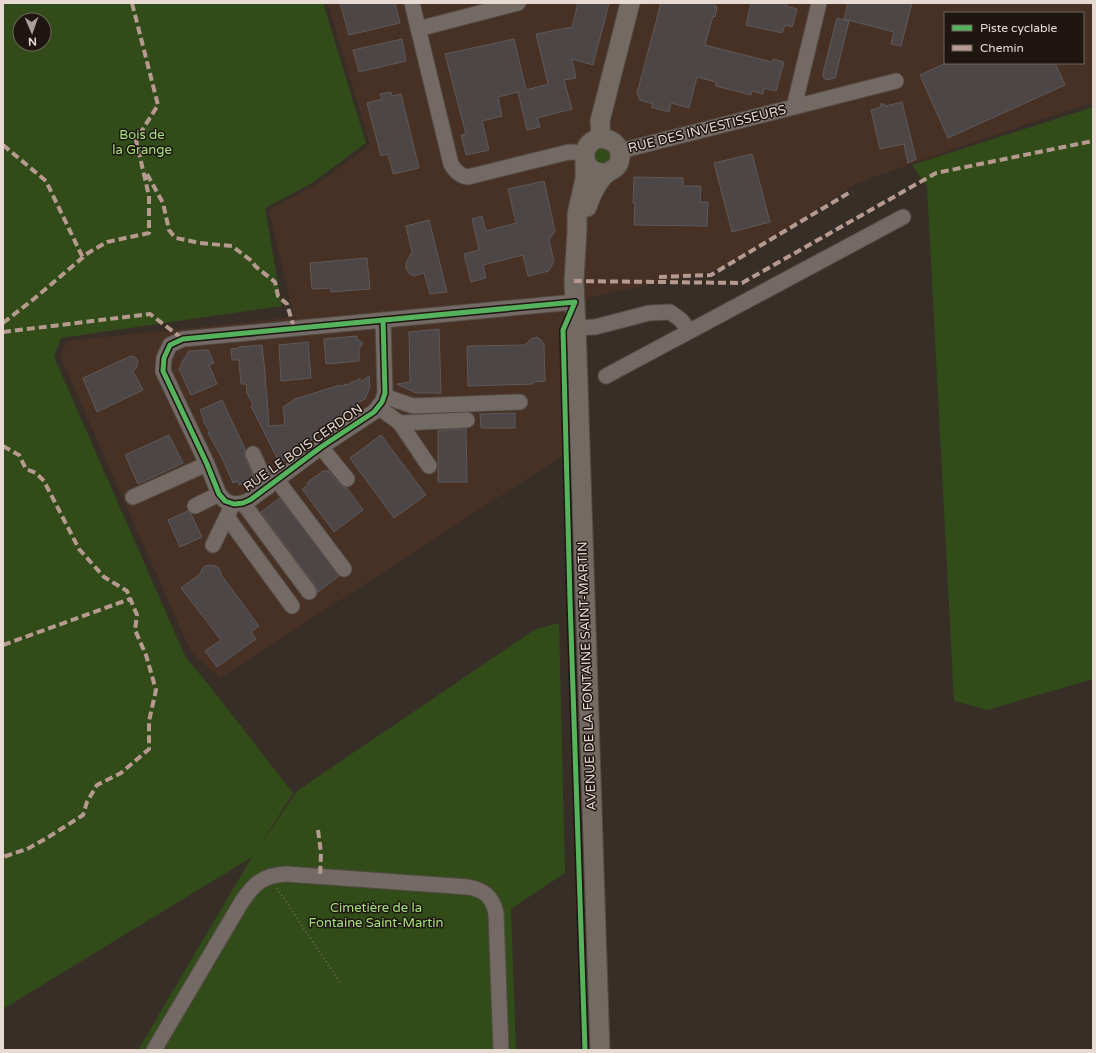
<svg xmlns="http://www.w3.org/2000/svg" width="1096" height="1053" font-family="'Varela Round',sans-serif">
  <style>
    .built { fill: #473124; fill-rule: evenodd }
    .green { fill: #314c18; fill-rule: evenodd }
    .building { fill: #4c4647; stroke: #5f595a }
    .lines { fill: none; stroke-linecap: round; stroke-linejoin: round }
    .minor-casing { stroke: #534a44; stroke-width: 17 }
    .major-casing { stroke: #534a44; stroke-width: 21 }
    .path { stroke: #6d6662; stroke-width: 2; stroke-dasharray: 1 3; stroke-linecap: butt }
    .minor { stroke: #736a66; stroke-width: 15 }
    .major { stroke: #746a64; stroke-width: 19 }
    .quiet { stroke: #b69a8f; stroke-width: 4; stroke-dasharray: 8 4; stroke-linecap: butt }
    .cycleway-casing { stroke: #1f1612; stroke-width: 8 }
    .cycleway { stroke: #56b35d; stroke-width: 5 }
    .labels { text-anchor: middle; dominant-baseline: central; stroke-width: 3; stroke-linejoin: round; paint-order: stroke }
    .street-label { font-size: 13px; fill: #e6dad3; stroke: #1f1612 }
    .park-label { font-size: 13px; fill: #a4e17a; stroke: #1f1612 }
  </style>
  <rect width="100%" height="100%" fill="#382e28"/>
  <path class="built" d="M328 3H1093V102L910 164 855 184 764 244 737 262 712 271 587 298 585 441 220 678 191 652 60 356 67 341 294 317 269 210 314 186 370 145ZM945 13H1083V63H945Z"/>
  <path class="green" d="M3 3H323L366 143 312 183 265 208 282 306 61 338 54 357 185 656 212 689 293 793 257 850 297 791 534 630 559 623 565 873 511 909 516 1050H138L252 857 3 1009ZM20 20H44V44H20Z
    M1093 107V679L987 710 954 701 927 186 912 165Z
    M606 145 614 159 598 169 590 151Z"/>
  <path class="building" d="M340 3H395L400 23 349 35Z
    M578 3H609L593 65 572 59 576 78 564 80 572 109 537 118 540 127 527 130 518 92 498 97 502 116 482 121 489 150 466 155 461 135 466 134 445 54 514 39 526 90 548 84 536 34 572 27Z
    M661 3H716L715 7H717L715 17 713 16 705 45 772 62 773 59 784 62 776 91 764 88 763 94 752 91 751 95 716 86V82L697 77 689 108 671 103 669 112 651 107 653 104 643 101 640 100 637 93Z
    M751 3H787L786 6 797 9 792 27 785 25 782 33 746 25Z
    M848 3H912L901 46 891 44 894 32 844 19Z
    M837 18 849 21 835 78 826 80 823 77V73Z
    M402 39 406 61 359 72 353 50Z
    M946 63H1055L1065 85 948 138 920 75Z
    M391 92 392 96 401 94 419 168 393 174 388 154 381 156 367 103 382 99 380 94Z
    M902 102 916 159 908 163 904 144 880 149 871 110 881 107V103L886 106Z
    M752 154 770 222 732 232 714 163Z
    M634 177 683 178V186H701L700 202H708L707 226 634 225 635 203H633Z
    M544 181 555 231 549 240 554 261 549 271 528 276 523 255 483 265 486 278 471 282 464 254 479 250 472 219 482 216 486 231 516 223 508 189Z
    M429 220 447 292 430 294 424 273 414 276 409 273 406 269V263L412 252 406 226Z
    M367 258 370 289 331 292V288L312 289 310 263Z
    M439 329 441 393H416L397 384 410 382 409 332Z
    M357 336V339L363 343 359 349V361L326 364 324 339Z
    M537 337 540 339 544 344 545 381 533 382V384L468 386 467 346 525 345 531 339Z
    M308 342 311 378 281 381 279 345Z
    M262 345 266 382H264L266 385 269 426 285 425 283 407 295 399 340 385 342 386 346 384 347 385 353 381 354 382 360 378V382L369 376 370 387 365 399 356 404V406L339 418 337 417 313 435 314 438 280 464 251 406 253 405 247 393 246 384H241L239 360H232L231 349 239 348V347Z
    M208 350 214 363 209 365 217 384 191 395 179 369 181 367V364L189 351Z
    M131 356 136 358 138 361 137 367 133 371 143 390 97 412 83 378Z
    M222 400 245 449 244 453 245 457 255 481 243 487 242 484 239 485 238 481 233 483 222 458 208 433 210 432 203 421 204 420 200 410Z
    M515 413V428H481L480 414Z
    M466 429 467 482H438V430Z
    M169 435 183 463 138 484 125 455Z
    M381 435 426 495 394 518 350 458Z
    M328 470 340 485 343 487 347 488 363 510 334 532 302 489 308 485V482L323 471H327Z
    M280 498 339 576 318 592 316 587 261 512Z
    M188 511 191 514 202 537 180 547 168 520Z
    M209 565 216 566 219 568 222 576 259 626 251 632 256 639 217 667 205 651 221 640 181 588 200 574 202 569 205 566Z"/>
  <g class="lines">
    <defs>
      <path id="minor" d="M412 3 451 164C455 171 460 176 468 177L569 152 585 153
        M819 3 794 107 896 81
        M418 29 518 3
        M620 151 794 107
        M383 320 385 393 382 402 374 412 321 447 250 500 243 503 234 504 225 501 219 494 207 464 163 371 164 358 170 345 183 339 575 302
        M576 328 595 327 649 313 670 312 681 320 689 331
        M606 376 903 217
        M384 396 413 406 520 402
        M378 407 400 423 467 420
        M400 423 429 466
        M321 447 347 479
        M253 454 268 487
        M277 480 344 569
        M133 497 207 464
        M243 503 309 592
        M195 506 219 494
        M227 517 292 606
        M213 545 230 510
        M154 1050 241 903C253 885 262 875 286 874L468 887C484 890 492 896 496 913L501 1050"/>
      <path id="major" d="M601 138 600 121 630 3
        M585 161V179L577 214V230L574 281 577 353 600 1050
        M587 207C590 198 593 190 599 182 601 179 604 175 607 173 614 169 619 167 620 158 622 135 587 131 585 154 584 167 594 174 606 173"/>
    </defs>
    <use href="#minor" class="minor-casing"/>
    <use href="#major" class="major-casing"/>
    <path class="path" d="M277 888 341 984"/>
    <use href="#minor" class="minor"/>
    <use href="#major" class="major"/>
    <path class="quiet" d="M3 145 46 181 83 258
      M147 174 163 203 169 230 173 235 176 238 200 243 232 246 253 262 255 266 275 282 278 296 287 304 294 328
      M659 277 711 275 852 191
      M574 281 742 283 936 173 1093 141
      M3 323 35 298 88 253 107 242 149 233V196L136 140 158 105 132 3
      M3 332 150 314 183 339
      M3 446 19 455 26 469 36 473 44 481 79 549 104 577 127 591 137 615 135 630 146 655 156 690 149 721V749L121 773 97 785 87 802 83 815 47 838 27 849 3 857
      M3 645 130 599
      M318 830 321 853 320 877"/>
    <defs>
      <path id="cycleway" d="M383 320 385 393 382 402 374 412 321 447 250 500 243 503 234 504 225 501 219 494 207 464 163 371 164 358 170 345 183 339 575 302 563 330 570 600 585 1050"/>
    </defs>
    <use href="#cycleway" class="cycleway-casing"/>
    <use href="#cycleway" class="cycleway"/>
  </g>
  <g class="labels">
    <g class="street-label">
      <text transform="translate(707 129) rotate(-14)">RUE DES INVESTISSEURS</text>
      <text transform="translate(303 448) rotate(-35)">RUE LE BOIS CERDON</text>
      <text transform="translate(587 676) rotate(-92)">AVENUE DE LA FONTAINE SAINT-MARTIN</text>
    </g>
    <g class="park-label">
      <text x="142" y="135">Bois de<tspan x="142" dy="15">la Grange</tspan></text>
      <text x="376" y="908">Cimetière de la<tspan x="376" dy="15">Fontaine Saint-Martin</tspan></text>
    </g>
  </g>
  <rect width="1096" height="1053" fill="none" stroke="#e6dad3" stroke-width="8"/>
  <rect x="944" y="12" width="140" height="52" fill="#1f1612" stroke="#6f645f"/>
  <rect x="952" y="25" width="20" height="6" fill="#56b35d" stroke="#6f645f"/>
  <text x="980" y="32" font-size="12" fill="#e6dad3">Piste cyclable</text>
  <rect x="952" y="45" width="20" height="6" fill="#b69a8f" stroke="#6f645f"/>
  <text x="980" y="52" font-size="12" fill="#e6dad3">Chemin</text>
  <g transform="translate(32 32) rotate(178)"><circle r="19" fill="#1f1612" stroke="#6f645f"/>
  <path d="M0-3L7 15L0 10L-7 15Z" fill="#a99e97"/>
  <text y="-6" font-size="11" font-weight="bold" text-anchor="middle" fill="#e6dad3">N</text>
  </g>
</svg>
